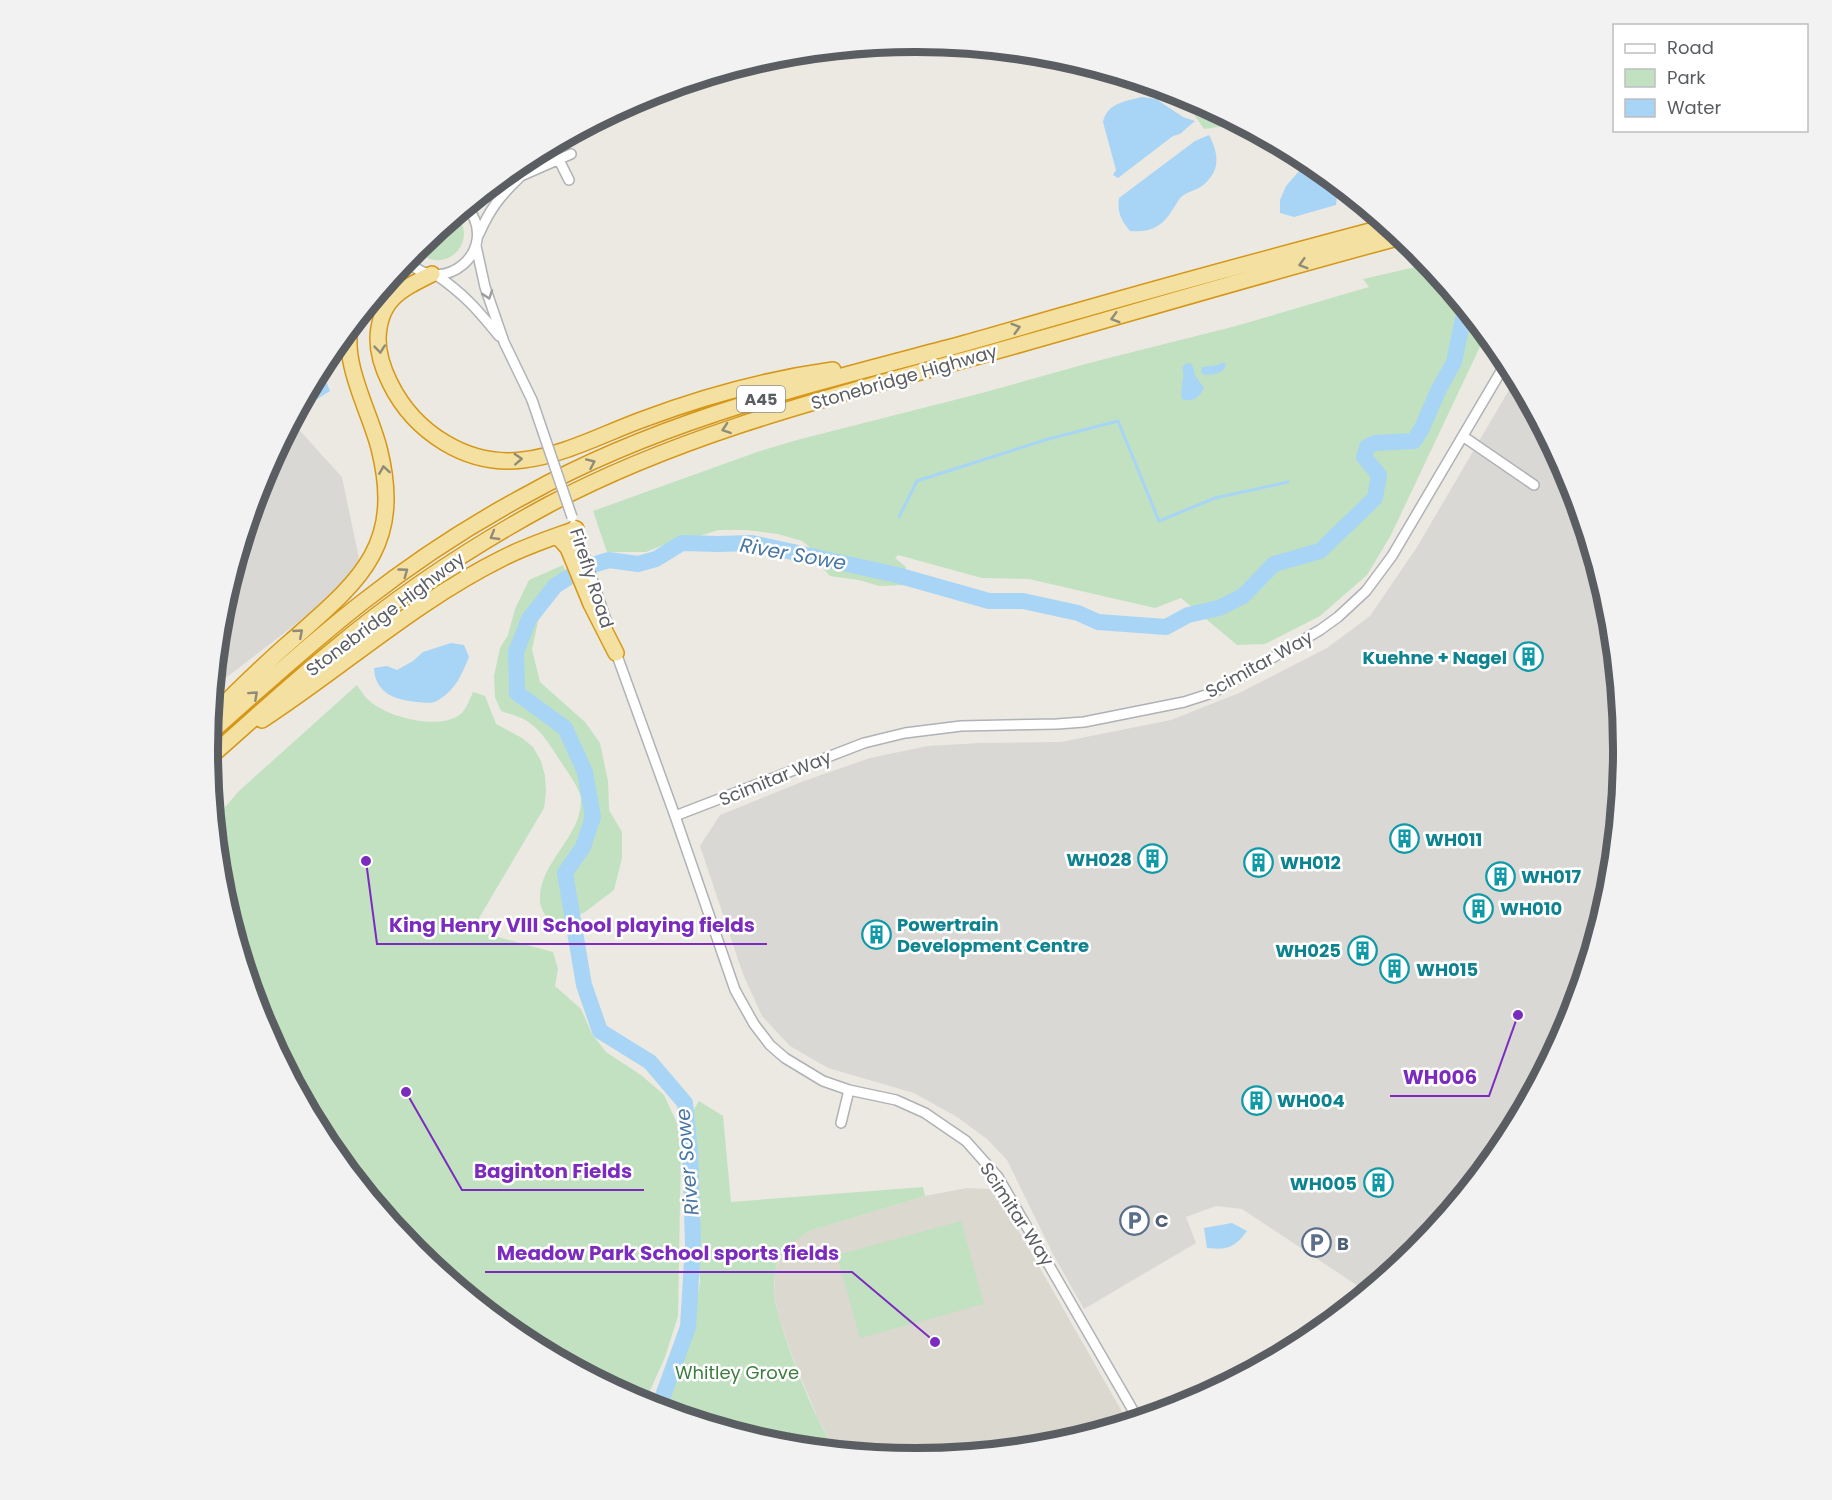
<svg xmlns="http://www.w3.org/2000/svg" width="1832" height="1500" font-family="Poppins,sans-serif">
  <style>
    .industrial { fill: #dad8d4 }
    .education { fill: #dbd8d0 }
    .green { fill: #c1e1c1 }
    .water { fill: #a8d5f5 }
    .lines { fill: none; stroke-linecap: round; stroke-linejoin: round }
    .stream { stroke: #a8d5f5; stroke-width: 3 }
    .river { stroke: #a8d5f5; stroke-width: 16 }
    .minor-casing { stroke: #afb2b6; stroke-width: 12 }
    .trunk-casing { stroke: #d59718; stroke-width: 18 }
    .minor { stroke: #fff; stroke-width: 9 }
    .trunk { stroke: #f4e0a0; stroke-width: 15 }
    .minor-bridge-casing { stroke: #afb2b6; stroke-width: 12; stroke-linecap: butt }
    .minor-bridge { stroke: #fff; stroke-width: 9 }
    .oneway { stroke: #908b77 }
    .oneway2 { stroke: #9c9ea0 }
    .labels { text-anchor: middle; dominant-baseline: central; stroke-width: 5; stroke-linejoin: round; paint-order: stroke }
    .shield { fill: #fff; stroke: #8c8e90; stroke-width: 1.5 }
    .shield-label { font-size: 16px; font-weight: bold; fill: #5a5d61 }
    .street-label { font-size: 18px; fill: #5a5d61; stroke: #fff }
    .culture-label { font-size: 18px; font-weight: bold; fill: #0d838f; stroke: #fff; text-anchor: start }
    .service-label { font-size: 18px; font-weight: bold; fill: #4e5e75; stroke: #fff; text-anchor: start }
    .park-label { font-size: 18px; fill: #3d7d3f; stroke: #fff }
    .water-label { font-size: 20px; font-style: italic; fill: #4877a5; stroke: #fff }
    .rim { fill: none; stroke: #5a5d61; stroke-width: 8 }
    .leader { fill: none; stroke: #7b2cbf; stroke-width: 2 }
    .callout-dot { fill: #7b2cbf; stroke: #fff; stroke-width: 2 }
    .callout-label { font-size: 20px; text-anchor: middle; font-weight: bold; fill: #7b2cbf; stroke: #fff; stroke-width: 5; stroke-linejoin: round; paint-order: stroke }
  </style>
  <rect width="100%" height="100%" fill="#ebe9e2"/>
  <path class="industrial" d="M1516 378 1570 479 1610 612 1624 750 1610 888 1570 1021 1504 1144 1416 1251 1367 1292 1242 1209 1216 1206 1186 1217 1196 1243 1084 1309 1054 1256 1007 1160 987 1139 957 1117 914 1093 828 1068 790 1046 762 1016 743 974 700 846 720 815 804 781 870 758 928 746 980 743 1061 742 1171 720 1239 693 1327 648 1370 616 1417 547Z
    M292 422 342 477 362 573 214 687 222 612 262 479Z"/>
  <path class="education" d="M967 1188 990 1189 1009 1214 1128 1422 1054 1444 916 1458 838 1450 833 1446 818 1419 796 1366 779 1318 774 1295 775 1271 782 1256 794 1241 809 1231 925 1196Z"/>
  <path class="green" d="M1180 94 1187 96 1240 124 1204 129Z
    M457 215C480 245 440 278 416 249Z
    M1429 264 1486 334 1391 535 1367 575 1320 616 1265 644 1237 645 1181 598 1155 608 1029 579 982 578 898 555 895 558 906 567 905 585 879 586 859 580 830 576 822 567 812 549 802 541 778 534 746 530H718L700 536 681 538 646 552H607L593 511 760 451 797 440 982 393 1089 363 1236 326 1369 287 1363 279Z
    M563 565 566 573 553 591 538 621 532 650 540 682 585 722 600 743 608 781 609 810 622 832V858L614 890 585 912 563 922H549C546 915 540 908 540 901 538 862 582 838 581 799 581 790 565 768 559 759 550 745 541 730 527 721 519 716 509 714 501 711L495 697 494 676 500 648 508 635 515 609 529 580Z
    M357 685C361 691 366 699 372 703 391 718 437 729 458 716 466 711 469 701 473 692L485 696 496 724 522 738 533 747 541 761 545 776 546 792 544 808 472 930 553 952 558 969 555 986 581 1009 592 1034 606 1052 641 1075 664 1095 677 1123 681 1149 678 1316 665 1357 644 1404 522 1338 415 1250 327 1143 262 1021 222 888 216 833 219 828 220 813 239 791Z
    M699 1101 723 1116 731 1202 923 1187 925 1196 809 1231C795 1241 779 1253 775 1272 774 1279 774 1288 774 1295 777 1322 819 1436 838 1450L778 1444 660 1408 692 1329 700 1282 690 1116Z
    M961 1221 984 1304 860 1338 837 1255Z"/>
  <path class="water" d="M1142 97 1156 99 1183 117 1195 121 1180 134 1173 136 1118 178 1113 175 1116 170 1103 122C1107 103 1126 101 1142 97Z
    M1209 135C1219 154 1221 171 1202 186 1196 190 1187 192 1181 197 1178 200 1176 205 1173 209 1163 226 1151 233 1130 231 1121 220 1117 212 1119 198L1195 141Z
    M1315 166 1337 184 1338 187 1336 205 1294 217 1280 213V200L1286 186 1301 169Z
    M1224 362 1226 365C1222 375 1214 374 1204 375L1201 372 1202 367 1217 365Z
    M1187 363 1192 364 1195 375 1204 388C1200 397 1193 403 1182 399 1179 387 1186 378 1182 367Z
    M321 368 330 391 298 411Z
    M451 643 464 645 469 657C462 674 456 689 440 699 434 704 425 703 417 702 395 700 375 693 374 668L387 666 397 670 413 661 423 652Z
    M1232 1223 1247 1231C1234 1248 1228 1250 1207 1248L1204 1228Z"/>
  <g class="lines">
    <path class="stream" d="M899 517 917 481 1045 440 1118 421 1159 521 1215 498 1288 482"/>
    <path class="river" d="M657 1408 660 1404 688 1327 693 1244 690 1151 685 1103 650 1062 600 1031 584 985 565 873 583 847 593 817 585 772 565 728 517 693 516 652 529 619 555 586 583 568 609 560 638 564 656 559 682 543 718 544 752 543 897 575 989 601H1023L1078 613 1098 622 1166 627 1188 615 1219 608 1243 596 1274 564 1320 551 1375 498 1379 475 1364 457 1367 447 1375 443 1414 441 1422 428 1438 391 1454 362 1465 309"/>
    <defs>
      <path id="minor" d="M559 160 569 180
        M497 182 521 176 571 154
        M479 234C490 209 500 196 519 178
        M476 246 485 287 504 342 532 400
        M407 260C441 300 502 250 467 207
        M435 274C464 294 477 309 499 336
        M1464 437 1534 485
        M574 525 607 623
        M615 650 675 816 735 990 754 1024 770 1045 785 1058 823 1081 849 1090 896 1100 925 1113 966 1141 998 1177 1138 1419
        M675 816 864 743 905 733 961 726 1057 724 1084 722 1184 702 1212 693 1320 630 1338 617 1366 591 1392 556 1507 361
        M841 1123 849 1090"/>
      <path id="trunk" d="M432 274C400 290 379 300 378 339 378 355 383 369 390 383 414 432 467 467 523 460 565 455 605 433 644 419 705 396 768 379 833 370
        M554 537 560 539 568 548 591 604 616 653
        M211 717C237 691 263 665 291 641 359 581 404 547 379 448 370 413 343 365 350 329
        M262 720C343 667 416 601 503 558 526 546 551 538 576 529
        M210 733C260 689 310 643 364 601 415 561 470 525 528 494 664 418 817 383 966 343 1006 332 1045 320 1085 309 1186 280 1287 253 1389 226
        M209 758C250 722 291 684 334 649 400 594 472 546 548 505 685 432 838 395 986 354 1125 315 1262 274 1401 237"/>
    </defs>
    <use href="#minor" class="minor-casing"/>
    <use href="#trunk" class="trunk-casing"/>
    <use href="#minor" class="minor"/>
    <use href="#trunk" class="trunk"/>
    <defs>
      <path id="minor-bridge" d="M532 400 572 517"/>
    </defs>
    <use href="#minor-bridge" class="minor-bridge-casing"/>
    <use href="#minor-bridge" class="minor-bridge"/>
  </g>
  <defs><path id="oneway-chevron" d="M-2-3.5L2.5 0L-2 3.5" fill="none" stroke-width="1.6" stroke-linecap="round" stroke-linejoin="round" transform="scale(1.5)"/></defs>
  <g class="oneway">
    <use href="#oneway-chevron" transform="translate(1303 264) rotate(164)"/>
    <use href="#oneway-chevron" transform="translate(1115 318) rotate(164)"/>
    <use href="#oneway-chevron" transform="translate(1016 328) rotate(-16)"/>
    <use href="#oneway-chevron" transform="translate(380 349) rotate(84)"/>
    <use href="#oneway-chevron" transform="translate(726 429) rotate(161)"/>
    <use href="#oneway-chevron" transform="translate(518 459) rotate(-3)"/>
    <use href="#oneway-chevron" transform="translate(591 463) rotate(-24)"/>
    <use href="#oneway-chevron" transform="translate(384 470) rotate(-99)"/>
    <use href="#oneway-chevron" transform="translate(494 536) rotate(150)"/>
    <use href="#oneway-chevron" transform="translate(404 572) rotate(-36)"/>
    <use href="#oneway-chevron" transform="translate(299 633) rotate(-41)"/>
    <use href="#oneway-chevron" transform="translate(254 695) rotate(-42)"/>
  </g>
  <use class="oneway2" href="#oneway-chevron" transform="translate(488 295) rotate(71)"/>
  <defs>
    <symbol id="building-ring" viewBox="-11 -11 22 22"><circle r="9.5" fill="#fff" stroke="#0f9aa8" stroke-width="1.5"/><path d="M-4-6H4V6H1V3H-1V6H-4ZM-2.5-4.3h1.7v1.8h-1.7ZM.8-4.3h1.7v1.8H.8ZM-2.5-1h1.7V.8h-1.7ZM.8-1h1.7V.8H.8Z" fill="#0f9aa8"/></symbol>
    <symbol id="parking-ring" viewBox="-11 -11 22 22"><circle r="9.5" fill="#fff" stroke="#5c6f8a" stroke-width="1.5"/><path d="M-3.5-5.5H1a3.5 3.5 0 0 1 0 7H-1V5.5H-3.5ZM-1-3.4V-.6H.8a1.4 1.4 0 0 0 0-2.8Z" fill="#5c6f8a"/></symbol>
  </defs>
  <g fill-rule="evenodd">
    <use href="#building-ring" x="1512" y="640" width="33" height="33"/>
    <use href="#building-ring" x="1388" y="822" width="33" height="33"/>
    <use href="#building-ring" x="1136" y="842" width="33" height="33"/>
    <use href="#building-ring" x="1242" y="846" width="33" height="33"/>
    <use href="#building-ring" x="1484" y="860" width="33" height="33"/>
    <use href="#building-ring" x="1462" y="892" width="33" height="33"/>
    <use href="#building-ring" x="860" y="918" width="33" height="33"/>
    <use href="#building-ring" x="1346" y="934" width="33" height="33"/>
    <use href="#building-ring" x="1378" y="952" width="33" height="33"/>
    <use href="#building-ring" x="1240" y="1084" width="33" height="33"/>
    <use href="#building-ring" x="1362" y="1166" width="33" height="33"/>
    <use href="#parking-ring" x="1118" y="1204" width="33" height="33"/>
    <use href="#parking-ring" x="1300" y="1226" width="33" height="33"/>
  </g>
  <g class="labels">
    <rect class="shield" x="737" y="386" width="48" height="26" rx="4.5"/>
    <g class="shield-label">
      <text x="761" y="399">A45</text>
    </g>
    <g class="street-label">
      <text transform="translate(904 377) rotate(-16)">Stonebridge Highway</text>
      <text transform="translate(592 578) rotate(72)">Firefly Road</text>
      <text transform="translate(385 614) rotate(-37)">Stonebridge Highway</text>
      <text transform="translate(1259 664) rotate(-29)">Scimitar Way</text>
      <text transform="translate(775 778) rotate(-22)">Scimitar Way</text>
      <text transform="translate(1017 1214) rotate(57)">Scimitar Way</text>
    </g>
    <g class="culture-label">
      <text x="1507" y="657" text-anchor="end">Kuehne + Nagel</text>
      <text x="1425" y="839">WH011</text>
      <text x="1132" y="859" text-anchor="end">WH028</text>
      <text x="1280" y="862">WH012</text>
      <text x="1521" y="876">WH017</text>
      <text x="1500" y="908">WH010</text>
      <text x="897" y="924">Powertrain<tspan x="897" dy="21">Development Centre</tspan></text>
      <text x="1341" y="950" text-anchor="end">WH025</text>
      <text x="1416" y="969">WH015</text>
      <text x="1277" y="1100">WH004</text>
      <text x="1357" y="1183" text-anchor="end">WH005</text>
    </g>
    <g class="service-label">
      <text x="1155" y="1220">C</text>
      <text x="1337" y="1243">B</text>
    </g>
    <g class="park-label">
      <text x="737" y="1372">Whitley Grove</text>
    </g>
    <g class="water-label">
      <text transform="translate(793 554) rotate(10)">River Sowe</text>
      <text transform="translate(687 1162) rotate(-95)">River Sowe</text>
    </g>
  </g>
  <path d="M0 0H1832V1500H0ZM915 52H916A697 697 0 0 1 1613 749V751A697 697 0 0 1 916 1448H915A697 697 0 0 1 218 751V749A697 697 0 0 1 915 52Z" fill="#f2f2f2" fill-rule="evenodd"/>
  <path class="rim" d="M915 52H916A697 697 0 0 1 1613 749V751A697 697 0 0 1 916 1448H915A697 697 0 0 1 218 751V749A697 697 0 0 1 915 52Z"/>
  <path class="leader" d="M366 861L377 944H767M1518 1015L1489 1096H1390M406 1092L462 1190H644M935 1342L852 1272H485"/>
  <g class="callout-dot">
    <circle cx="366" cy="861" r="6"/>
    <circle cx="1518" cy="1015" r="6"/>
    <circle cx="406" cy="1092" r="6"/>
    <circle cx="935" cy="1342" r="6"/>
  </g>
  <g class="callout-label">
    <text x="572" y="932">King Henry VIII School playing fields</text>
    <text x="1440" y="1084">WH006</text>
    <text x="553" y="1178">Baginton Fields</text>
    <text x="668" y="1260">Meadow Park School sports fields</text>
  </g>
  <rect x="1613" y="24" width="195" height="108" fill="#ffffff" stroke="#bdbec0" stroke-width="1.5"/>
  <rect x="1625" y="44" width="30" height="9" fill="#ffffff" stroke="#bdbec0" stroke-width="1.5"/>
  <text x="1667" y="54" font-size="18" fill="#5a5d61">Road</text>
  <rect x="1625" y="69" width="30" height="18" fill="#c1e1c1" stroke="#bdbec0" stroke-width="1.5"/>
  <text x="1667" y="84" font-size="18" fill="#5a5d61">Park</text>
  <rect x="1625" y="99" width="30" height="18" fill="#a8d5f5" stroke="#bdbec0" stroke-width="1.5"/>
  <text x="1667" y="114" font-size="18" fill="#5a5d61">Water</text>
</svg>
